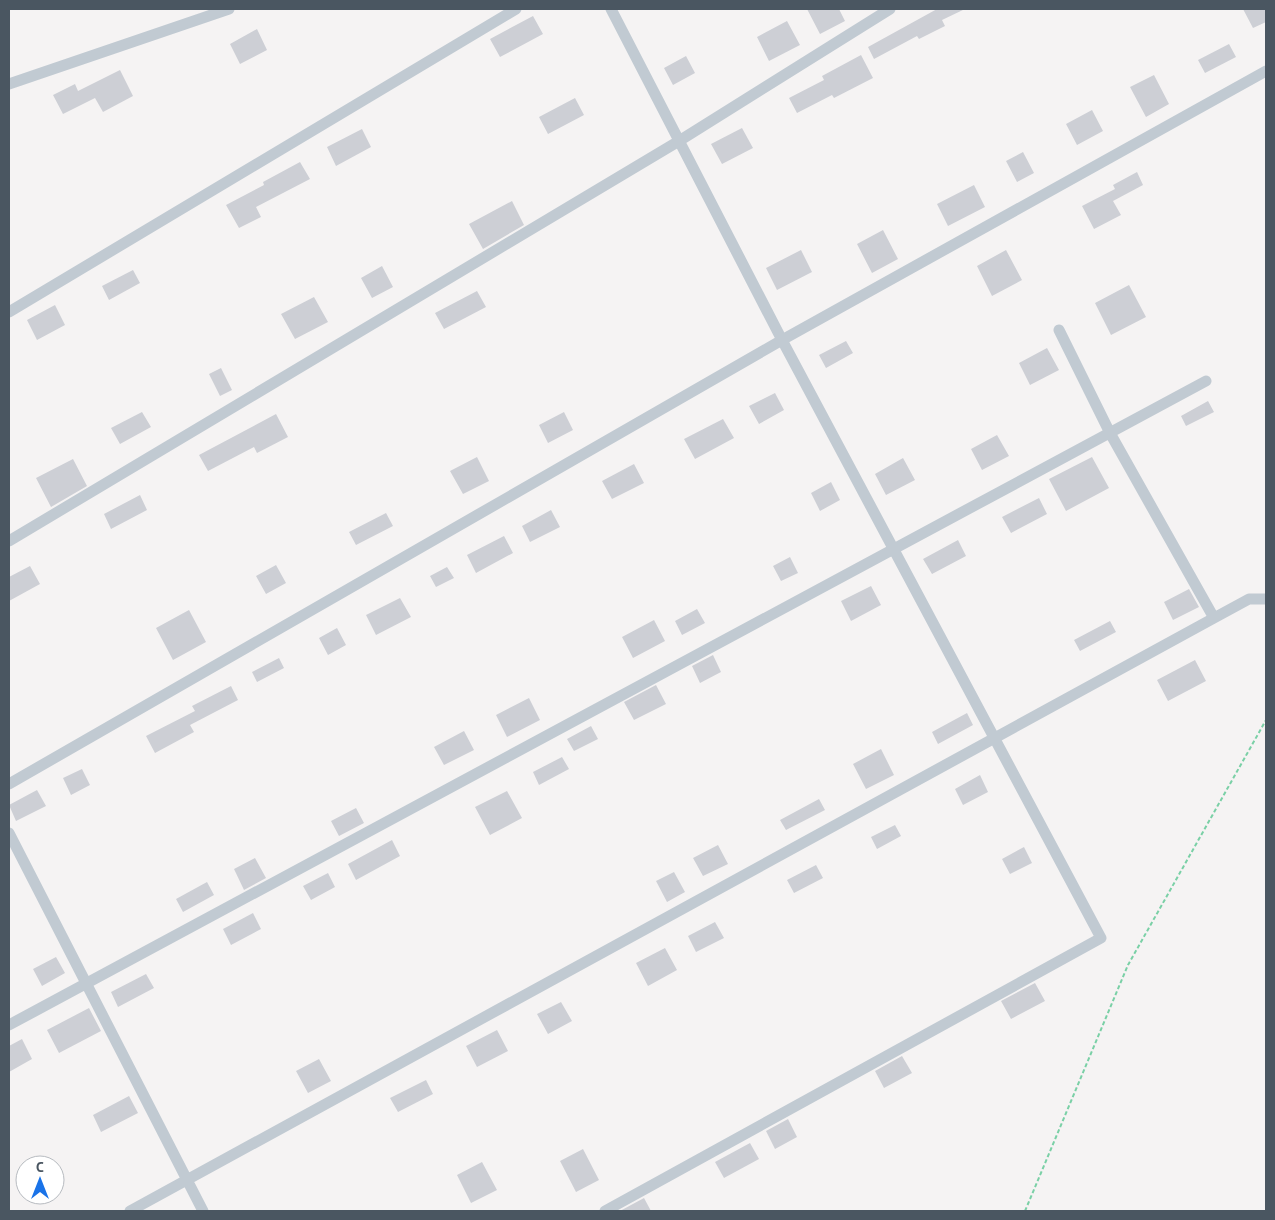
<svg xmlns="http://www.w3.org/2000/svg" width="1275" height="1220" font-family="'PT Sans',sans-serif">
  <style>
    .building { fill: #cdcfd5 }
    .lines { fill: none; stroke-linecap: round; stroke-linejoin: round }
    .path { stroke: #7ad0a6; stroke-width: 2; stroke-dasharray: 4 2.5; stroke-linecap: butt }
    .minor { stroke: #c1cad2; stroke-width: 11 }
  </style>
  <rect width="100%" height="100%" fill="#f5f3f3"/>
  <path class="building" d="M807 9H839L845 21 820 34Z
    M937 9H965L942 20 945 26 919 39 917 36 874 59 868 47Z
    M1243 9H1266V22L1253 28Z
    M533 16 543 34 500 57 490 39Z
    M787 21 800 45 769 61 757 37Z
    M257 29 267 50 240 64 230 44Z
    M1229 44 1236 57 1205 73 1198 60Z
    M861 55 873 78 834 98 832 95 797 113 789 98 824 80 822 76Z
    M686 56 695 73 673 85 664 68Z
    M120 70 133 96 103 112 95 98 63 114 53 95 75 84 78 91Z
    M1154 75 1169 104 1146 117 1130 87Z
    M575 98 584 115 548 134 539 117Z
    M1092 110 1103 131 1077 145 1066 124Z
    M742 128 753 148 722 164 711 144Z
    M362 129 371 147 336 166 327 147Z
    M1023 152 1034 173 1017 182 1006 161Z
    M300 162 310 179 256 207 261 217 239 228 226 205 264 185 263 182Z
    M1137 172 1143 185 1113 201 1121 215 1094 229 1082 206 1115 189 1113 185Z
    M974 185 985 207 948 226 937 204Z
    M512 201 524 225 483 249 469 224Z
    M883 230 898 259 872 273 857 244Z
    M801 250 812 272 777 290 766 268Z
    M1006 250 1022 280 992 296 977 266Z
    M382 266 393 287 372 298 361 278Z
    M133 270 140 283 109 300 102 286Z
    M1129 285 1146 317 1111 335 1095 303Z
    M477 291 486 307 444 329 435 313Z
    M314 297 328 322 295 339 281 314Z
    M55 305 65 325 37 340 27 320Z
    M846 341 853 353 826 368 819 355Z
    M1047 348 1059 370 1030 385 1019 363Z
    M221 368 232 390 220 396 209 374Z
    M775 393 784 410 759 424 749 406Z
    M1208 401 1214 412 1186 426 1181 416Z
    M142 412 151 427 120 444 111 428Z
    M564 412 573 430 548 443 539 425Z
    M276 414 288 437 257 453 254 447 208 471 199 455Z
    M723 419 734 438 695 459 684 439Z
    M997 435 1009 456 982 470 971 449Z
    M477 457 489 481 463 494 450 471Z
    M1092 457 1109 488 1066 511 1049 479Z
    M903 458 915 480 886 495 875 474Z
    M73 459 87 486 51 507 36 478Z
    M634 464 644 483 612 499 602 481Z
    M831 482 840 500 820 511 811 493Z
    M140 495 147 510 111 529 104 514Z
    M1039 498 1047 514 1011 533 1002 517Z
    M551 510 560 527 530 542 522 526Z
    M386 513 393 526 356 545 349 532Z
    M504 536 513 553 476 573 467 555Z
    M958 540 966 556 932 574 923 559Z
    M790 557 798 573 781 581 773 566Z
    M276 565 286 583 266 594 256 576Z
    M30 566 40 584 9 601V577Z
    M447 567 454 578 436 587 430 576Z
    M871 586 881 605 851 621 841 601Z
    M1189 589 1199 607 1173 620 1164 602Z
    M400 598 411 617 376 635 366 615Z
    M697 609 705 623 682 635 675 621Z
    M189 610 206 642 173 660 156 628Z
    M654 620 665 641 633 658 622 637Z
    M1110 621 1116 632 1080 651 1074 640Z
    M337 628 346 645 328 655 319 638Z
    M713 655 721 672 700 683 692 666Z
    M279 658 284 668 257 682 252 672Z
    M1195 660 1206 681 1168 701 1157 680Z
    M656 685 666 704 634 720 624 702Z
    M231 686 238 700 190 725 194 732 155 753 146 736 195 711 192 706Z
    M529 698 540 720 507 737 496 715Z
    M967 713 973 725 938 744 932 732Z
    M591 726 598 739 574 751 567 739Z
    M464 731 474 750 444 765 434 747Z
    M881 749 894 775 866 789 853 764Z
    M562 757 569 769 539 785 533 772Z
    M82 769 90 785 71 795 63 778Z
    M980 775 988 792 963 805 955 789Z
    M37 790 46 806 16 821 9 805Z
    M507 791 522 818 490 835 475 807Z
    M819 799 825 810 786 830 780 820Z
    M356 808 364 823 339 836 331 821Z
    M895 825 901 836 877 849 871 837Z
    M392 840 400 856 356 880 348 864Z
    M718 845 728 864 703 876 693 858Z
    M1024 847 1032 863 1010 874 1002 859Z
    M255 858 266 878 244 890 234 869Z
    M816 865 823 878 794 893 787 880Z
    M674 872 685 892 667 902 656 881Z
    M328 873 335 887 311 900 303 886Z
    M207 882 214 895 183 912 176 899Z
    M253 913 261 929 231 945 223 929Z
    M715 922 724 938 696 952 688 936Z
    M665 948 677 970 648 986 636 963Z
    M56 957 65 973 42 986 33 969Z
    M146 974 154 988 118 1007 111 992Z
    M1035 983 1045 1001 1011 1019 1001 1001Z
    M561 1002 572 1021 548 1034 537 1014Z
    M89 1008 101 1031 59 1053 47 1030Z
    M497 1030 508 1051 477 1067 466 1046Z
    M22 1039 32 1059 9 1072V1046Z
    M902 1056 912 1073 884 1088 875 1071Z
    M319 1059 331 1081 308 1093 296 1071Z
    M426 1080 433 1094 398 1112 390 1098Z
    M129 1096 138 1113 101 1132 93 1115Z
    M788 1119 797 1137 775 1149 766 1131Z
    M750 1143 759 1159 724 1178 715 1162Z
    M583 1149 599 1180 576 1192 560 1161Z
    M482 1162 497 1190 471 1203 457 1175Z
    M644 1198 651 1211H620Z"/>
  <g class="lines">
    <path class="path" d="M1025 1211 1128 965 1266 720"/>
    <path class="minor" d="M611 9 782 340 1266 71
      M9 84 229 9
      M9 312 516 9
      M1059 330 1110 433 1214 618
      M9 541 679 141 890 9
      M9 784 782 340 1101 938 605 1211
      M9 833 203 1211
      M9 1025 1206 381
      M130 1211 1214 618 1249 599H1266"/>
  </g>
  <rect width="1275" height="1220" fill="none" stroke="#4a5661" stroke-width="20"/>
  <g transform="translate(40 1180)"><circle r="24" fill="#ffffff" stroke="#b7bbc0"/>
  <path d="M0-4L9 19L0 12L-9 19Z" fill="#1a73e8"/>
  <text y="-8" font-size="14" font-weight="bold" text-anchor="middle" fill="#4a5661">С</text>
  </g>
</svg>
